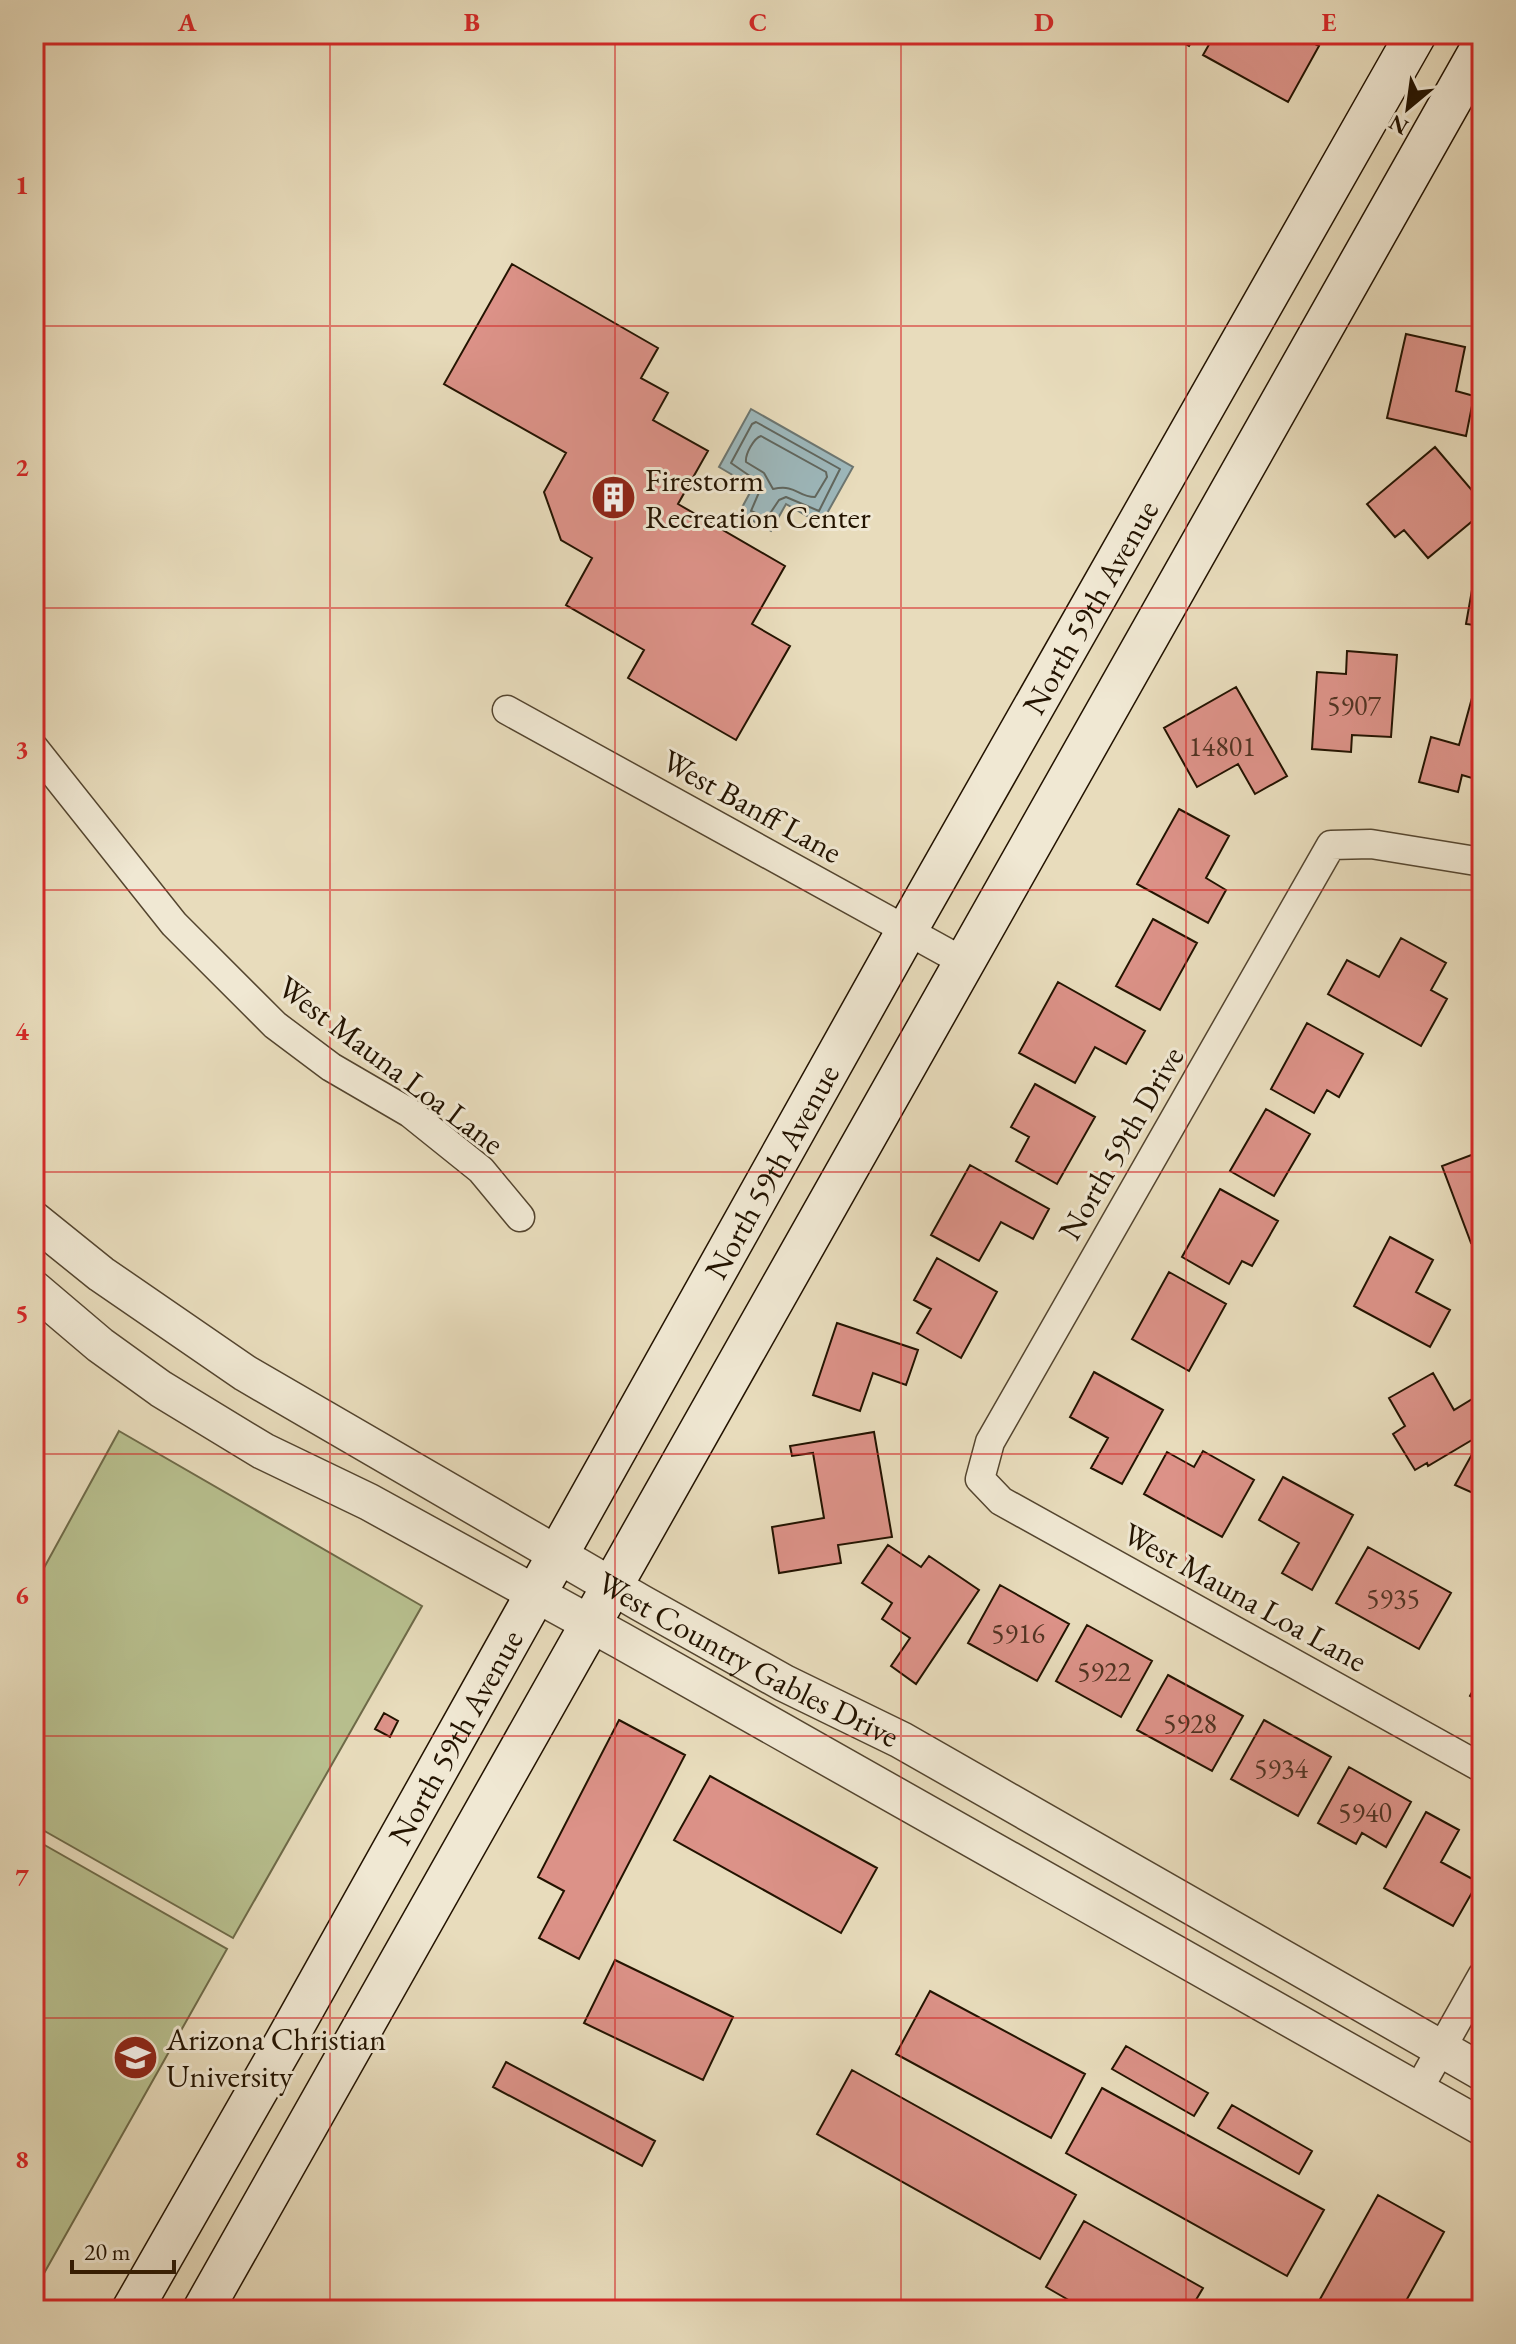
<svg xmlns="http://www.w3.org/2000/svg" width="1516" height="2344" font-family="'EB Garamond',serif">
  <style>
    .green { fill: #b8c08f; stroke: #6e6a48; stroke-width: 2 }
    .water { fill: #9db8bc; stroke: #6c7671; stroke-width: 2 }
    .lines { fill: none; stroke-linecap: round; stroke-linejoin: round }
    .shore { stroke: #60665e; stroke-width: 2 }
    .building { fill: #dc9288; stroke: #231300; stroke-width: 2 }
    .minor-casing { stroke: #54452f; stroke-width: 31 }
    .tertiary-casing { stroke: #54452f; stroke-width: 39 }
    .secondary-casing { stroke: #231300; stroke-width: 43 }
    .minor { stroke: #f0e8d3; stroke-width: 28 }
    .tertiary { stroke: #f0e8d3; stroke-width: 36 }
    .secondary { stroke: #f0e8d3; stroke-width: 40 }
    .grid { fill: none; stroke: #d62828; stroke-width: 2; stroke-opacity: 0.55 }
    .labels { text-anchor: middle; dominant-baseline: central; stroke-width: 6; stroke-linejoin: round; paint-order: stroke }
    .number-label { font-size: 28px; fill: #513322 }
    .poi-label { font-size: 32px; fill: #231300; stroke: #f0e8d3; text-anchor: start }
    .street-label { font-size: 32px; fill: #231300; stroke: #f0e8d3 }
    .neatline { fill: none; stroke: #d62828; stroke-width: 3 }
    .grid-label { font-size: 26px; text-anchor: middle; font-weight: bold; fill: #d62828 }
  </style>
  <rect width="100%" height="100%" fill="#e8dcbc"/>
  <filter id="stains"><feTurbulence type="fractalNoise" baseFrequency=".0025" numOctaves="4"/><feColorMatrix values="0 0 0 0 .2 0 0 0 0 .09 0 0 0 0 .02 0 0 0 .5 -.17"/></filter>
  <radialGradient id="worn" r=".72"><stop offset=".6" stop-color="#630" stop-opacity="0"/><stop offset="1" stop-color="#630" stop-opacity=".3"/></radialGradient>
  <path class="green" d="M119 1431 422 1606 233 1938 34 1825V1586Z
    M34 1839 227 1949 34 2291Z"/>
  <path class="water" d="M751 409 853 467 821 524 786 504 771 531 739 513 753 487 719 467Z"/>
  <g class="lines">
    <path class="shore" d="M756 422 840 469 819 511 786 497 779 500 767 518 751 511 760 490V483L731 463 752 424Z
      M761 436 826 472 827 477 815 497C797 497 797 484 773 489L764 473 746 462C745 454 754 438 761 436Z"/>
  </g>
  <path class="building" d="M1167 34H1196L1189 46Z
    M1215 34H1296L1319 46 1288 102 1203 55Z
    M512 264 658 348 641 378 668 393 653 420 708 451 678 504 785 566 752 624 790 646 736 740 628 678 644 650 566 605 592 558 561 540 544 492 566 453 444 384Z
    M1406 334 1465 347 1456 391 1474 396 1466 436 1387 418Z
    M1435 447 1482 502V513L1428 558 1404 530 1395 537 1367 504Z
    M1478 556 1482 557V626L1466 624Z
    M1347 651 1397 655 1391 737 1352 735 1351 752 1312 749 1317 672 1346 674Z
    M1236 687 1287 776 1255 794 1238 764 1197 787 1164 728Z
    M1472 698 1482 700V781L1462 775 1458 792 1419 782 1431 737 1459 745Z
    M1179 809 1229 836 1206 878 1226 890 1208 923 1137 884Z
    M1153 919 1197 943 1160 1010 1116 986Z
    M1401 938 1446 963 1431 990 1447 999 1421 1046 1328 994 1347 960 1379 977Z
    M1058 982 1145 1031 1126 1064 1095 1047 1075 1083 1019 1053Z
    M1307 1023 1363 1054 1339 1097 1327 1090 1314 1113 1271 1089Z
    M1035 1084 1095 1117 1057 1184 1016 1161 1029 1137 1011 1127Z
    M1266 1109 1310 1134 1274 1196 1230 1171Z
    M1482 1151V1239L1471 1243 1442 1166Z
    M970 1165 1049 1209 1033 1239 1001 1222 979 1261 931 1235Z
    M1220 1189 1278 1221 1252 1266 1242 1261 1229 1284 1182 1257Z
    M1390 1237 1433 1260 1416 1292 1450 1310 1430 1347 1354 1306Z
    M937 1258 997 1292 961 1358 917 1333 931 1309 914 1300Z
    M1169 1272 1226 1304 1189 1371 1132 1339Z
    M837 1323 918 1350 906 1385 873 1373 860 1411 813 1395Z
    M1094 1372 1163 1410 1122 1484 1091 1468 1108 1438 1070 1417Z
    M1433 1373 1454 1410 1482 1393V1434L1428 1466 1427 1463 1415 1470 1393 1434 1405 1426 1389 1398Z
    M874 1432 892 1537 838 1545 841 1563 779 1573 772 1527 824 1518 813 1453 792 1456 790 1446Z
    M1476 1447 1482 1450V1497L1455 1485Z
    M1203 1451 1254 1480 1222 1537 1144 1494 1167 1452 1194 1467Z
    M1283 1477 1353 1515 1312 1590 1282 1573 1299 1543 1259 1520Z
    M888 1545 921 1567 929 1556 979 1590 916 1684 891 1666 910 1638 882 1619 892 1603 862 1583Z
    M1368 1547 1451 1593 1419 1649 1336 1603Z
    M1000 1585 1069 1624 1037 1681 968 1643Z
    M1087 1625 1152 1661 1121 1717 1056 1681Z
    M1482 1674V1703L1470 1696Z
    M1168 1675 1243 1716 1212 1771 1137 1730Z
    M384 1713 398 1721 390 1737 375 1729Z
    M619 1720 685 1755 579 1959 539 1938 564 1891 538 1877Z
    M1264 1720 1331 1757 1298 1816 1231 1779Z
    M1349 1767 1411 1802 1386 1847 1362 1833 1356 1844 1318 1823Z
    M710 1776 877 1868 841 1933 674 1840Z
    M1426 1812 1459 1830 1441 1862 1478 1882 1453 1926 1384 1888Z
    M615 1960 733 2017 703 2080 584 2023Z
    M930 1991 1085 2074 1051 2138 896 2054Z
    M1126 2046 1208 2093 1194 2116 1112 2069Z
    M506 2062 655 2141 642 2166 493 2087Z
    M852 2070 1076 2195 1040 2259 817 2134Z
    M1102 2088 1324 2210 1287 2276 1066 2153Z
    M1232 2105 1312 2151 1299 2174 1218 2128Z
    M1378 2195 1444 2232 1401 2310H1314Z
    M1084 2221 1203 2288 1190 2310H1086L1046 2287Z"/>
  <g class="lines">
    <defs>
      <path id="minor" d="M507 710 964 962
        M34 748 174 924 275 1025 331 1067 410 1113 481 1170 520 1217
        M1482 862 1371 844 1331 845 990 1442 980 1479 1001 1501 1482 1768
        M1418 2090 1482 1976"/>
      <g id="tertiary">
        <path id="s1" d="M34 1220 101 1274 245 1373 641 1603 784 1683 901 1740 1482 2072"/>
        <path d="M34 1289 100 1345 161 1389 263 1451 369 1502 620 1640 1482 2127"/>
      </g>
      <g id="secondary">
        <path id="s2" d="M132 2310 284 2044 907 930 1416 34"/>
        <path d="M203 2310 1482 46"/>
      </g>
    </defs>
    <use href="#minor" class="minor-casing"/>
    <use href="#tertiary" class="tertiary-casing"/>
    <use href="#secondary" class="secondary-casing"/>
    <use href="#minor" class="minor"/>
    <use href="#tertiary" class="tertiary"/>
    <use href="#secondary" class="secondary"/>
  </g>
  <path class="grid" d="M330 34V2310M615 34V2310M901 34V2310M1186 34V2310M34 326H1482M34 608H1482M34 890H1482M34 1172H1482M34 1454H1482M34 1736H1482M34 2018H1482"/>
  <defs>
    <symbol id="building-disc" viewBox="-11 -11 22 22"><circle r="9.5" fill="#8f2418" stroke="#f0e8d3"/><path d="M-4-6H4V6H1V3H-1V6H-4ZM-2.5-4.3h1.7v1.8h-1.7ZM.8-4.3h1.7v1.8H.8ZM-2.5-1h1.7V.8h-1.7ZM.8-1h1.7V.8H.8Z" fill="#fff"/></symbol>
    <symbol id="university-disc" viewBox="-11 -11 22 22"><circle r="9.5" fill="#8f2418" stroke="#f0e8d3"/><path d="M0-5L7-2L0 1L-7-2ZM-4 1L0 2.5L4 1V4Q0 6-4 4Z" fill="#fff"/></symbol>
  </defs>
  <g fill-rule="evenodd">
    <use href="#building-disc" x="588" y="472" width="51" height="51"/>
    <use href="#university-disc" x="110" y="2032" width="51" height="51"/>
  </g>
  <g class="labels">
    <g class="number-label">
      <text x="1354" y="705">5907</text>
      <text x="1222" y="746">14801</text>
      <text x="1393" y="1598">5935</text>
      <text x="1018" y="1633">5916</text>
      <text x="1104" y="1671">5922</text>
      <text x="1190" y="1723">5928</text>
      <text x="1281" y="1768">5934</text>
      <text x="1365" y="1812">5940</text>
    </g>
    <g class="poi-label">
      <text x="645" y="480">Firestorm<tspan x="645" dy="37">Recreation Center</tspan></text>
      <text x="166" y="2039">Arizona Christian<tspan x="166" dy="37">University</tspan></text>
    </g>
    <g class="street-label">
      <text stroke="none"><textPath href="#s2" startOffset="1954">North 59th Avenue</textPath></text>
      <text transform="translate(752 806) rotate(29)">West Banff Lane</text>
      <text transform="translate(391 1065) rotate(37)">West Mauna Loa Lane</text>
      <text transform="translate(1121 1143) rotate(-60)">North 59th Drive</text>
      <text stroke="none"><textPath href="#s2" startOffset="1306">North 59th Avenue</textPath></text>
      <text transform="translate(1245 1597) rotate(29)">West Mauna Loa Lane</text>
      <text stroke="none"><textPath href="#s1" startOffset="840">West Country Gables Drive</textPath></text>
      <text stroke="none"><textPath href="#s2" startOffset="658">North 59th Avenue</textPath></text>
    </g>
  </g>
  <rect width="1516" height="2344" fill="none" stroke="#e8dcbc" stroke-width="88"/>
  <g transform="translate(1408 108) rotate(209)" stroke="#f0e8d3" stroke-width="6" paint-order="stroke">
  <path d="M0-6L14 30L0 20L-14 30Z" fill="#231300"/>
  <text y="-12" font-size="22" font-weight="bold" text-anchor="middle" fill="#231300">N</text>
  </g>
  <path d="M72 2260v12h102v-12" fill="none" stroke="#231300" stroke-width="4"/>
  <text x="84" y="2260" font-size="24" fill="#231300" stroke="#f0e8d3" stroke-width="6" paint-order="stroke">20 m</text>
  <rect x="44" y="44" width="1428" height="2256" class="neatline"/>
  <g class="grid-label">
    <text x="187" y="31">A</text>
    <text x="472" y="31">B</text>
    <text x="758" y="31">C</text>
    <text x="1044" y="31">D</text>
    <text x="1329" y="31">E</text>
    <text x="22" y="194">1</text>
    <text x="22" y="476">2</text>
    <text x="22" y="758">3</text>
    <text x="22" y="1040">4</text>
    <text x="22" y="1322">5</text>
    <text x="22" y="1604">6</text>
    <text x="22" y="1886">7</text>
    <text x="22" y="2168">8</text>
  </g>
  <rect width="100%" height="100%" filter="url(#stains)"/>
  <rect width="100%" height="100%" fill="url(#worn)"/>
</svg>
